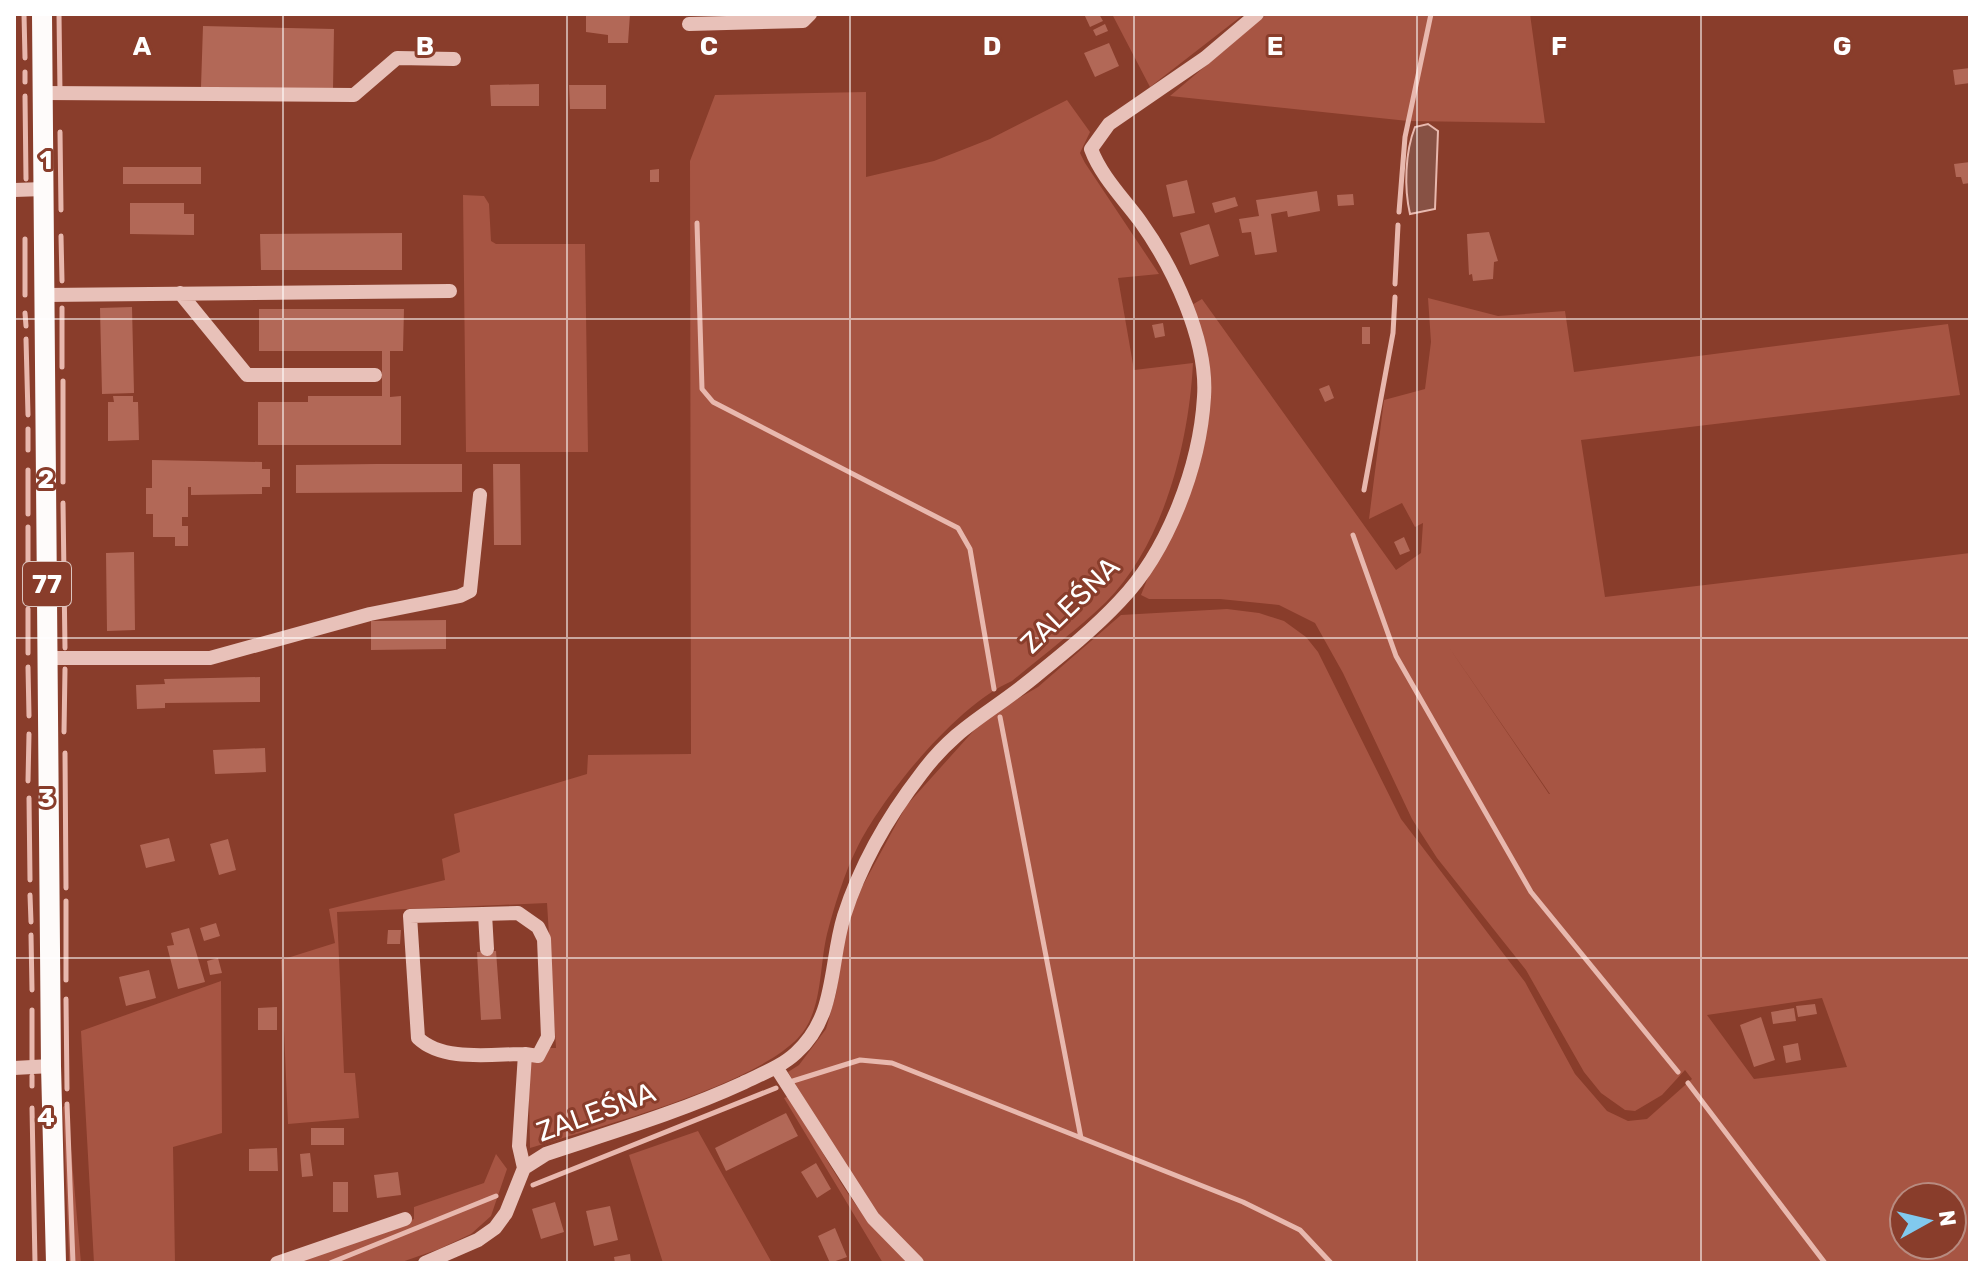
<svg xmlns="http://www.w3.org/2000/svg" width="1984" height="1277" font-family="Rubik,sans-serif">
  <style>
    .green { fill: #a75543; fill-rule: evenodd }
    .water { fill: #875144; stroke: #e8b8ae; stroke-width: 2 }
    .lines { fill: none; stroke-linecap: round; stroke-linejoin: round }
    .stream { stroke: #e8b8ae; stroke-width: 5 }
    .building { fill: #b26857 }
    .minor { stroke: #e8c1b9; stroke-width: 14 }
    .major { stroke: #fefbfa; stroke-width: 20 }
    .grid { fill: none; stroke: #fff; stroke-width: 2; stroke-opacity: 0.55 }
    .labels { text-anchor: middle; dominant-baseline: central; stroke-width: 6; stroke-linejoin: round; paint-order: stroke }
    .shield { fill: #893d2b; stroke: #dcc5bf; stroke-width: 2 }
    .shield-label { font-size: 26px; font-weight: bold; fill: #fff }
    .street-label { font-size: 28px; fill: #fff; stroke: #893d2b }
    .grid-label { font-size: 26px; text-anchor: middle; font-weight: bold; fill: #fff; stroke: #893d2b; stroke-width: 6; stroke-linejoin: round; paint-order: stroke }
  </style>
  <rect width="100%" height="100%" fill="#893d2b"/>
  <path class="green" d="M1112 14H1244L1150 87Z
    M1267 14H1530L1545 123 1408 121 1170 96Z
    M866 92V177L934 161 990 139 1067 100 1090 132 1080 153 1085 163 1159 274 1118 278 1134 370 1193 363C1189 442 1164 544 1106 602 1077 630 1043 655 1012 681 958 704 883 795 857 848 844 874 834 907 827 934 819 967 823 1012 798 1038 751 1087 597 1127 530 1148L528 1048H556L547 903 337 912 344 1073H355L359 1118 288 1124 281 960 335 943 329 909 445 880 442 859 460 852 454 814 587 774 588 755 691 754 690 161 715 95Z
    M463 195 484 196 489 204 491 241 496 244H585L588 452H466Z
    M1428 298 1498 316 1565 311 1574 372 1948 324 1960 395 1581 440 1605 597 1970 553V1263H923L872 1209 788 1072 799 1065 826 1029 836 994 846 928 862 887 906 806 986 717 1038 687 1121 615 1227 609 1259 613 1284 621 1306 637 1318 652 1401 819 1525 982 1575 1074 1607 1111 1628 1121 1647 1119 1692 1079 1685 1070 1662 1095 1635 1111 1625 1110 1601 1093 1584 1072 1526 970 1437 858 1412 819 1343 673 1315 623 1279 605 1220 599H1149L1141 595 1203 439 1210 408 1209 375 1190 306 1202 299 1396 570 1421 553 1423 523 1415 527 1402 503 1369 519 1384 400 1425 389 1431 342ZM1448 646 1550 794H1549ZM1822 998 1847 1067 1754 1079 1707 1015ZM1904 1197H1952V1245H1904Z
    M221 981 222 1133 173 1147 175 1263H94L81 1031Z
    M789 1096C824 1152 857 1224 912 1263H883L784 1098Z
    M67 1104 81 1263H69V1257L63 1107Z
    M698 1131 772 1263H663L629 1155Z
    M496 1154 507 1169 491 1216 471 1234 439 1249 399 1263H295L414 1219V1207L484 1183Z"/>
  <path class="water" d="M1428 124 1438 131 1435 209 1410 214C1404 188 1405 152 1415 127Z"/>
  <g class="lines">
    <path class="stream" d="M24 14 25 58
      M59 14 60 93
      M25 72V82
      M25 96 26 179
      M60 132 61 210
      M1399 212 1405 137 1431 14
      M697 223 702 389 713 402 958 528 970 549 994 689
      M61 236 62 281
      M25 239V295
      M1395 284 1398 225
      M62 308V367
      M25 313 26 326
      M26 339 28 415
      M63 381V482
      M28 429V450
      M28 470V514
      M1364 490 1393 333 1395 297
      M63 503 65 648
      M28 527V596
      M1353 535 1396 656 1531 892 1678 1072
      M28 653V609
      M28 667 29 716
      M1000 717 1081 1138
      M64 732 65 669
      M65 753 66 888
      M28 781 29 734
      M29 798 30 880
      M30 895 31 922
      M31 935 32 990
      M66 980V901
      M66 999 67 1089
      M32 1010V1060
      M32 1076V1086
      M793 1081 860 1060 892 1063 1243 1202 1300 1230 1331 1263
      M1688 1083 1825 1263
      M67 1104 73 1263
      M32 1108 35 1263
      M533 1185 776 1088
      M330 1263 496 1196"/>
  </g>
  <path class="building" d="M586 14H630L628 43H608V35L586 32Z
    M1084 14H1099L1103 21 1090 27Z
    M1105 24 1108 31 1096 36 1093 30Z
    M203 26 334 29 333 89 201 87Z
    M1109 43 1119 66 1095 77 1084 53Z
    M1970 68V83L1955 85 1953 70Z
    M539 84V106H491L490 85Z
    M569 85H606V109H570Z
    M1970 162V183L1963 184 1961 177H1956L1954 164Z
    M123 167H201V184H123Z
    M659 169V182H650V170Z
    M1187 180 1195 213 1173 217 1166 185Z
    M1317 191 1320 211 1288 217 1287 211 1271 214 1277 252 1255 255 1251 232 1242 233 1239 219 1259 216 1256 200Z
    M1353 194 1354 205 1338 206 1337 195Z
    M1235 197 1238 206 1215 213 1212 203Z
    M130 203H184V214H194V235L130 234Z
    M1209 224 1219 256 1190 265 1180 233Z
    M1489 232 1498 261 1494 262 1493 279 1473 281 1472 274 1469 275 1467 234Z
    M402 233V270H261L260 234Z
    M132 307 134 393 102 394 100 308Z
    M259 309H404L403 351H390V397L401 396V445H258V402H308V396H382V351H259Z
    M1163 323 1165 336 1155 338 1152 325Z
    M1362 327H1370V344H1362Z
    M1329 385 1334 398 1325 402 1319 389Z
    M113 396H133V402H138L139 440 108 441V402H114Z
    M152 460 262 462V469H270V487H262V494L191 495V487H188V517H182V526H188V546H175V537H153V514H146V488H152Z
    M376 464H462V492L296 493V465Z
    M493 464H520L521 545H494Z
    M1404 537 1410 551 1400 555 1394 542Z
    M134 552 135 630 107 631 106 553Z
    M446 620V649L371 650V621Z
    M260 677V702L165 703V708L137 709 136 685 165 684 164 679Z
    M265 748 266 772 215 774 213 750Z
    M169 838 175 861 146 868 140 845Z
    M228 839 236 870 219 875 210 844Z
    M216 923 220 936 204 941 200 928Z
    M189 928 205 982 178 989 167 946 174 945 171 933Z
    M388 930H401L400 944H387Z
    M496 951 501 1019 481 1020 477 952Z
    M218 958 222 973 210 975 207 961Z
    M149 970 156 998 126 1006 119 977Z
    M1815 1004 1817 1014 1798 1017 1796 1006Z
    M277 1007V1030H258V1008Z
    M1794 1008 1796 1021 1773 1024 1771 1012Z
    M1761 1017 1775 1060 1754 1067 1740 1025Z
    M1798 1043 1801 1060 1786 1063 1783 1046Z
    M786 1113 798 1136 726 1171 715 1148Z
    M311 1128H344V1145H311Z
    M277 1148 278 1171H249V1149Z
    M310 1153 313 1176 302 1177 300 1154Z
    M816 1163 831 1189 817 1198 801 1172Z
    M398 1172 401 1195 377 1198 374 1175Z
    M333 1182H348V1212H333Z
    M555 1202 564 1232 541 1239 532 1209Z
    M610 1206 618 1240 594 1246 586 1211Z
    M835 1228 847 1257 830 1263 818 1236Z
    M630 1254 631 1263H615L614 1257Z"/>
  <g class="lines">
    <path class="minor" d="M689 24 803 21 810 14
      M43 93 354 95 397 58 454 59
      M14 190 44 189
      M180 293 247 375H375
      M45 295 450 291
      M48 658H210L370 614 460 596 470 591 480 495
      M485 914 487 949
      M776 1067 873 1218 917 1263
      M14 1068 51 1066
      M524 1168 519 1146 525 1054C491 1054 443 1062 418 1038L410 916 518 913 538 927 544 939 548 1037 538 1056 525 1054
      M277 1263 405 1219
      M425 1263 478 1240 495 1228 506 1213 524 1168 546 1154C612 1132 680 1112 743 1083 761 1074 781 1067 796 1053 837 1016 829 965 844 916 861 863 887 818 921 774 955 728 987 715 1028 682 1059 657 1092 631 1120 601 1168 551 1200 466 1204 397 1208 340 1173 267 1140 221 1123 198 1101 176 1091 149L1109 124 1205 58 1257 14"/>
    <path class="major" d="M42 14 51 1066 56 1263"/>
  </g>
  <path class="grid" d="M283 14V1263M567 14V1263M850 14V1263M1134 14V1263M1417 14V1263M1701 14V1263M14 319H1970M14 638H1970M14 958H1970"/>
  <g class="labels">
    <rect class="shield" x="23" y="562" width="48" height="44" rx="6"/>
    <g class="shield-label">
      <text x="47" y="584">77</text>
    </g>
    <g class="street-label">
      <text transform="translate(1070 605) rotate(-44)">ZALEŚNA</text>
      <text transform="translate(596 1112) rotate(-20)">ZALEŚNA</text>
    </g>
  </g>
  <g class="grid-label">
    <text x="142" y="55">A</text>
    <text x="425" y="55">B</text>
    <text x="709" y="55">C</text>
    <text x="992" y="55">D</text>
    <text x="1275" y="55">E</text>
    <text x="1559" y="55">F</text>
    <text x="1842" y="55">G</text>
    <text x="46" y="169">1</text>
    <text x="46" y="488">2</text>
    <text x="46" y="807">3</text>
    <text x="46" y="1126">4</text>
  </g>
  <rect width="1984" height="1277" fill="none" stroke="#ffffff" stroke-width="32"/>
  <g transform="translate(1928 1221) rotate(82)"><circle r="38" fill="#893d2b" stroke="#b88b80" stroke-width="2"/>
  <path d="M0-6L14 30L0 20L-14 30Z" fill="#81c9ee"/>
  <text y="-12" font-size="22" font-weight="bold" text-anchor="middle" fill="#ffffff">N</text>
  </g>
</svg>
